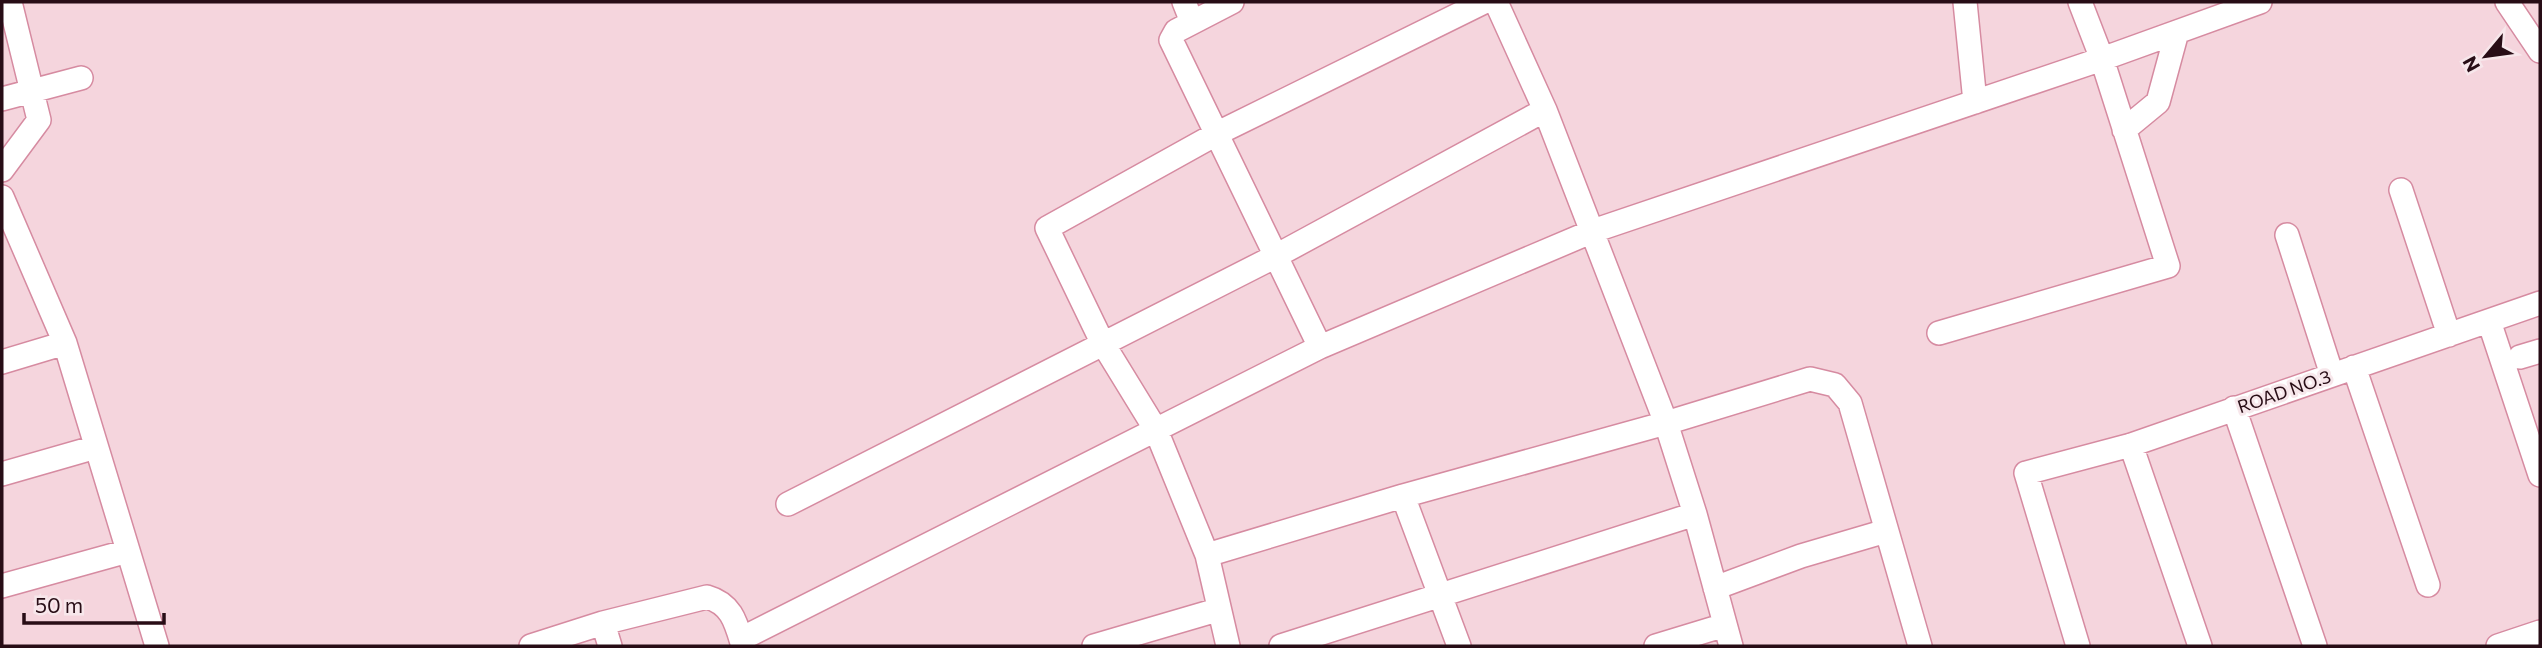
<svg xmlns="http://www.w3.org/2000/svg" width="2542" height="648" font-family="Commissioner,sans-serif">
  <style>
    .lines { fill: none; stroke-linecap: round; stroke-linejoin: round }
    .minor-casing { stroke: #d68ba1; stroke-width: 26 }
    .minor { stroke: #fff; stroke-width: 23 }
    .labels { text-anchor: middle; dominant-baseline: central; stroke-width: 6; stroke-linejoin: round; paint-order: stroke }
    .street-label { font-size: 18px; fill: #280d16; stroke: #f7e7eb }
  </style>
  <rect width="100%" height="100%" fill="#f5d5dd"/>
  <g class="lines">
    <defs>
      <path id="minor" d="M1184 2 1192 22
        M1232 2 1176 31 1171 40 1320 347
        M1965 2 1975 102
        M2507 2 2540 51
        M2 99 81 78
        M2124 130 2158 102 2177 32
        M2 170 39 120 10 2
        M2401 190 2449 335
        M2 197 65 343 157 646
        M2287 235 2332 375
        M2489 321 2540 475
        M1939 333 2168 266 2102 59 2080 2
        M2520 357 2540 351
        M2 362 65 343
        M2354 367 2428 585
        M2234 408 2315 646
        M2131 445 2200 646
        M2 474 96 447
        M788 504 1274 257 1545 110
        M1207 555 1403 496
        M2 586 128 551
        M1715 588 1801 556 1886 531
        M603 623 610 646
        M741 639 1320 347 1593 231 2102 59 2260 2
        M531 646 603 623 707 597C732 604 736 623 743 646
        M1094 646 1217 610
        M1228 646 1207 555 1156 430 1102 342 1047 228 1218 133 1484 2
        M1281 646 1695 514
        M1459 646 1403 496 1666 423 1545 110 1496 2
        M1656 646 1725 625
        M1731 646 1695 514 1666 423 1810 379 1835 385 1850 403 1920 646
        M2078 646 2026 473 2131 445 2540 303
        M2498 646 2540 632"/>
    </defs>
    <use href="#minor" class="minor-casing"/>
    <use href="#minor" class="minor"/>
  </g>
  <g class="labels">
    <g class="street-label">
      <text transform="translate(2284 391) rotate(-19)">ROAD NO.3</text>
    </g>
  </g>
  <rect width="2542" height="648" fill="none" stroke="#280d16" stroke-width="7"/>
  <g transform="translate(2486 56) rotate(241)" stroke="#f7e7eb" stroke-width="5" paint-order="stroke">
  <path d="M0-5L12 26L0 18L-12 26Z" fill="#280d16"/>
  <text y="-10" font-size="19" font-weight="bold" text-anchor="middle" fill="#280d16">N</text>
  </g>
  <path d="M24 613v10h140v-10" fill="none" stroke="#280d16" stroke-width="3.5"/>
  <text x="35" y="613" font-size="21" fill="#280d16" stroke="#f7e7eb" stroke-width="5" paint-order="stroke">50 m</text>
</svg>
